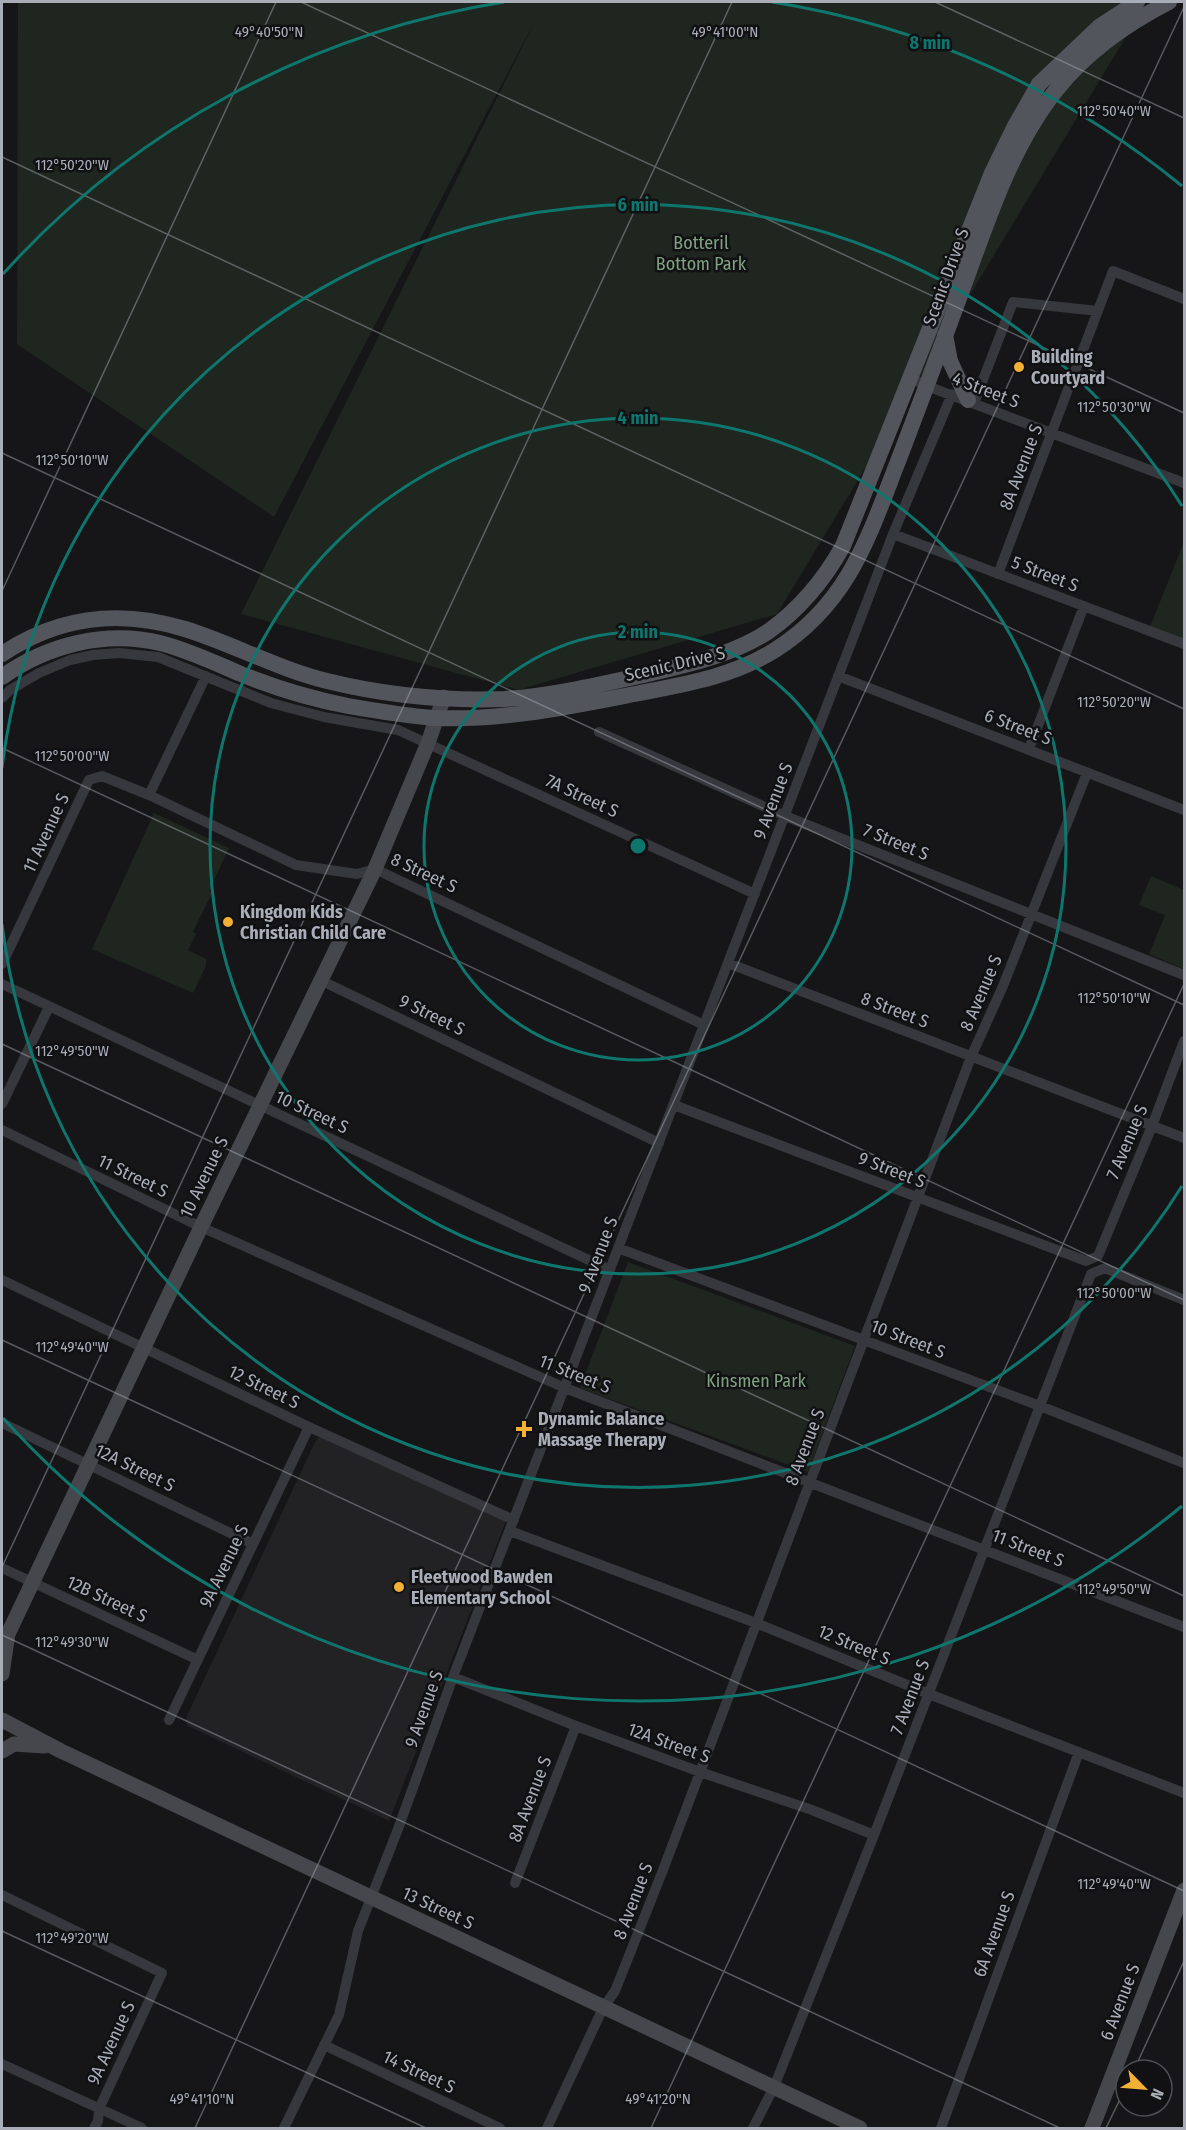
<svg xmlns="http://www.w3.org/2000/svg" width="1186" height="2130" font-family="'Fira Sans Condensed',sans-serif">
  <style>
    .built { fill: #222225 }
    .green { fill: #1e261f }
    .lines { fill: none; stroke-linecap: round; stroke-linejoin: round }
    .street { stroke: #37383d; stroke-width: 10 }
    .secondary { stroke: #45474d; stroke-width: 15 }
    .primary { stroke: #53555c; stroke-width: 16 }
    .ticks { fill: none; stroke: #a8adb8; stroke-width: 1.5; stroke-opacity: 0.45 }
    .ring { fill: none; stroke: #0f766e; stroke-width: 3 }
    .poi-dot { fill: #f2b134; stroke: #111113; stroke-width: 2 }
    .labels { text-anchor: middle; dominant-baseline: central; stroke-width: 5; stroke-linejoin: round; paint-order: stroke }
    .park-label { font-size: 18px; fill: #7fa381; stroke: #111113 }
    .street-label { font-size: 18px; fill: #a8adb8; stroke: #111113 }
    .poi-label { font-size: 18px; font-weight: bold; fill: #a8adb8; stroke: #111113; text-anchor: start }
    .ticks-label { font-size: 15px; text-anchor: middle; fill: #a8adb8; stroke: #111113; stroke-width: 5; stroke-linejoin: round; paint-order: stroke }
    .centre { fill: #0f766e; stroke: #111113; stroke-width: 3 }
    .ring-label { font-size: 18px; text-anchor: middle; font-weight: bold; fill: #0f766e; stroke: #111113; stroke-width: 5; stroke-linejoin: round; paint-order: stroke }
  </style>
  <rect width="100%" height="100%" fill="#161618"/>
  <path class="built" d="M319 1437 506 1521 389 1821 188 1726 185 1720 315 1442Z"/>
  <path class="green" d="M18 2H1147L777 614 518 690 241 614 536 19 274 517 17 344Z
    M1184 542V640L1150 627Z
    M154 813 229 848 209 891 212 893 193 932 196 934 188 950 206 959V966L193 993 92 949Z
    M1151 876 1184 890V969L1149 954 1165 915 1139 905Z
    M628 1262 855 1346 808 1472 580 1388Z"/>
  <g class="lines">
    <path class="street" d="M911 378 927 386 1184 483
      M974 403 1013 302 1098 311
      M893 534 1184 644
      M998 574 1113 271 1184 299
      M838 676 1184 810
      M2 698 10 690 39 673 70 660 93 655 119 653 158 657 271 703 324 717 398 730 755 894
      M599 732 785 816 1184 975
      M1029 749 1084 606
      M149 795 206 676
      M728 963 1184 1138
      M2 964 89 780 102 776 149 795 296 865 357 874 375 869 704 1025
      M320 980 659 1143
      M2 984 610 1270
      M2 1104 49 1007
      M674 1105 1086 1261 1098 1256 1152 1126 1184 1041
      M2 1130 201 1227 565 1388 1184 1627
      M618 1248 1040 1406 1184 1463
      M2 1280 309 1427 514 1520
      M2 1423 253 1544
      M510 1531 756 1623 929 1694 1184 1793
      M2 1568 198 1660
      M453 1677 576 1726 700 1772 812 1810 874 1835
      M169 1720 309 1427
      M515 1883 576 1726
      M2 1895 162 1973 99 2109 98 2121 94 2128
      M324 2045 500 2128
      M2 2064 142 2128
      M284 2128 339 2015 358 1931 398 1829 453 1677 893 534 952 394
      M547 2128 603 2008 615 1991 663 1870 971 1057 1003 986 1087 773
      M753 2128 774 2087 874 1835 1091 1274 1105 1268 1184 1300
      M941 2128 1079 1752"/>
    <path class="secondary" d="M2 1674 8 1634 201 1227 375 869 428 743 444 697
      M2 1720 61 1751 860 2128
      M2 1751 14 1744 44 1746
      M1092 2128 1184 1890"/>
    <path class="primary" d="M945 335 950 361 968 400
      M2 654C59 616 119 609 185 629 233 644 278 669 327 681 384 695 446 701 504 699 553 696 601 684 648 674 689 664 733 655 769 631 801 608 824 580 843 546L992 173 1015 126 1039 84 1099 27 1137 2
      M2 677C47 645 105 630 160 643 188 650 215 663 241 674 275 688 312 699 348 706 377 711 406 716 435 718 504 721 572 706 640 693 687 684 734 676 775 650 846 605 867 542 895 469 919 407 942 344 965 282 989 216 1012 145 1057 89 1086 53 1128 23 1169 2"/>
  </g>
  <path class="ticks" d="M301 2 1184 413M935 2 1184 118M2 157 1184 709M2 453 1184 1005M2 591 276 2M2 748 1184 1300M2 1044 1184 1596M2 1340 1184 1891M2 1567 732 2M2 1635 1060 2128M2 1931 426 2128M1134 2070 1184 1961M195 2128 1184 7M651 2128 1184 984M1106 2128 1126 2087"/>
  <g class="ring">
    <circle cx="638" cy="846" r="214"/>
    <circle cx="638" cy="846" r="428"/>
    <path d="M1182 1186A641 641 0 0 1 2 924M2 768A641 641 0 0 1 1182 506"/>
    <path d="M1182 1506A855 855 0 0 1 3 1418M3 274A855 855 0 0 1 504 2M772 2A855 855 0 0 1 1182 186"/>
  </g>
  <g class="poi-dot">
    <circle cx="1019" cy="367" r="6"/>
    <circle cx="228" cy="922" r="6"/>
    <path d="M521 1420h6v6h6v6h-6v6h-6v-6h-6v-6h6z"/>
    <circle cx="399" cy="1587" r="6"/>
  </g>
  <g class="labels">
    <g class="park-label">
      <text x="701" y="243">Botteril<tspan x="701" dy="21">Bottom Park</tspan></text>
      <text x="756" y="1381">Kinsmen Park</text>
    </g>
    <g class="street-label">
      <text transform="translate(946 277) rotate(-70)">Scenic Drive S</text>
      <text transform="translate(986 390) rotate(21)">4 Street S</text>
      <text transform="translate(1021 467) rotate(-69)">8A Avenue S</text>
      <text transform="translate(1045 574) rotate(21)">5 Street S</text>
      <text transform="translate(675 664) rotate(-13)">Scenic Drive S</text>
      <text transform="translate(1018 727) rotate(21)">6 Street S</text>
      <text transform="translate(582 796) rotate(25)">7A Street S</text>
      <text transform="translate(773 801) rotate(-69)">9 Avenue S</text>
      <text transform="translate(46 833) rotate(-65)">11 Avenue S</text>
      <text transform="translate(896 842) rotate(22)">7 Street S</text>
      <text transform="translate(424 873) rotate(25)">8 Street S</text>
      <text transform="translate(981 993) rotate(-67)">8 Avenue S</text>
      <text transform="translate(895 1010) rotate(21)">8 Street S</text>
      <text transform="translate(432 1015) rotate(26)">9 Street S</text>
      <text transform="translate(312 1112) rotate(25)">10 Street S</text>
      <text transform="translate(1127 1142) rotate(-67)">7 Avenue S</text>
      <text transform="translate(892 1170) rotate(21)">9 Street S</text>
      <text transform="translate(133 1176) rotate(26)">11 Street S</text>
      <text transform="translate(204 1177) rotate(-64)">10 Avenue S</text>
      <text transform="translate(598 1255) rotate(-69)">9 Avenue S</text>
      <text transform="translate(908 1339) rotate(21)">10 Street S</text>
      <text transform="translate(575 1374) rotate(22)">11 Street S</text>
      <text transform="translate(264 1387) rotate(26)">12 Street S</text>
      <text transform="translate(805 1447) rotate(-69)">8 Avenue S</text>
      <text transform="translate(135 1468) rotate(26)">12A Street S</text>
      <text transform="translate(1028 1548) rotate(21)">11 Street S</text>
      <text transform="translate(224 1566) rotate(-64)">9A Avenue S</text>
      <text transform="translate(107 1599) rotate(25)">12B Street S</text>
      <text transform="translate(854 1645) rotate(23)">12 Street S</text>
      <text transform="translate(910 1697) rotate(-69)">7 Avenue S</text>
      <text transform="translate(424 1709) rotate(-70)">9 Avenue S</text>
      <text transform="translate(669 1743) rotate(20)">12A Street S</text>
      <text transform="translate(530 1799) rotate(-69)">8A Avenue S</text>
      <text transform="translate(633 1901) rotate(-69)">8 Avenue S</text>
      <text transform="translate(438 1908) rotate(25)">13 Street S</text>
      <text transform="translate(994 1934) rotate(-70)">6A Avenue S</text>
      <text transform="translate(1120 2002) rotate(-69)">6 Avenue S</text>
      <text transform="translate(111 2043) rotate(-65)">9A Avenue S</text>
      <text transform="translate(419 2072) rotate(25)">14 Street S</text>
    </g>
    <g class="poi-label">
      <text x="1031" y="357">Building<tspan x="1031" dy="21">Courtyard</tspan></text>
      <text x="240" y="912">Kingdom Kids<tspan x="240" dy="21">Christian Child Care</tspan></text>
      <text x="538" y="1419">Dynamic Balance<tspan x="538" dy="21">Massage Therapy</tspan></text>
      <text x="411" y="1577">Fleetwood Bawden<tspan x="411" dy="21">Elementary School</tspan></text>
    </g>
  </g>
  <g class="ticks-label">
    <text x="269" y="37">49°40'50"N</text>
    <text x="725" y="37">49°41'00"N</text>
    <text x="1114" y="116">112°50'40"W</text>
    <text x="72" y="170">112°50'20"W</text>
    <text x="1114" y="412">112°50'30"W</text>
    <text x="72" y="465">112°50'10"W</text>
    <text x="1114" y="707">112°50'20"W</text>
    <text x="72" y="761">112°50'00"W</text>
    <text x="1114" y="1003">112°50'10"W</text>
    <text x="72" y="1056">112°49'50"W</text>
    <text x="1114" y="1298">112°50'00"W</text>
    <text x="72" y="1352">112°49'40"W</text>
    <text x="1114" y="1594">112°49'50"W</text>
    <text x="72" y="1647">112°49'30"W</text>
    <text x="1114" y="1889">112°49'40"W</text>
    <text x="72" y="1943">112°49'20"W</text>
    <text x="202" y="2104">49°41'10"N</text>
    <text x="658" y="2104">49°41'20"N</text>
  </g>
  <circle cx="638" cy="846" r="9" class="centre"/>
  <g class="ring-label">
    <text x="930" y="49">8 min</text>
    <text x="638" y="211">6 min</text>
    <text x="638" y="424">4 min</text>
    <text x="638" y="638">2 min</text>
  </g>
  <rect width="1186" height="2130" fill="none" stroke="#a8adb8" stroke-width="6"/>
  <g transform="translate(1144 2088) rotate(115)"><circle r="28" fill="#111113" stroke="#4d4f55" stroke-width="1.5"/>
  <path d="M0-4.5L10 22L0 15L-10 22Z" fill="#f2b134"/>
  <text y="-9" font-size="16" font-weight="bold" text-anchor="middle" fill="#a8adb8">N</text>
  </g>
</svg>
